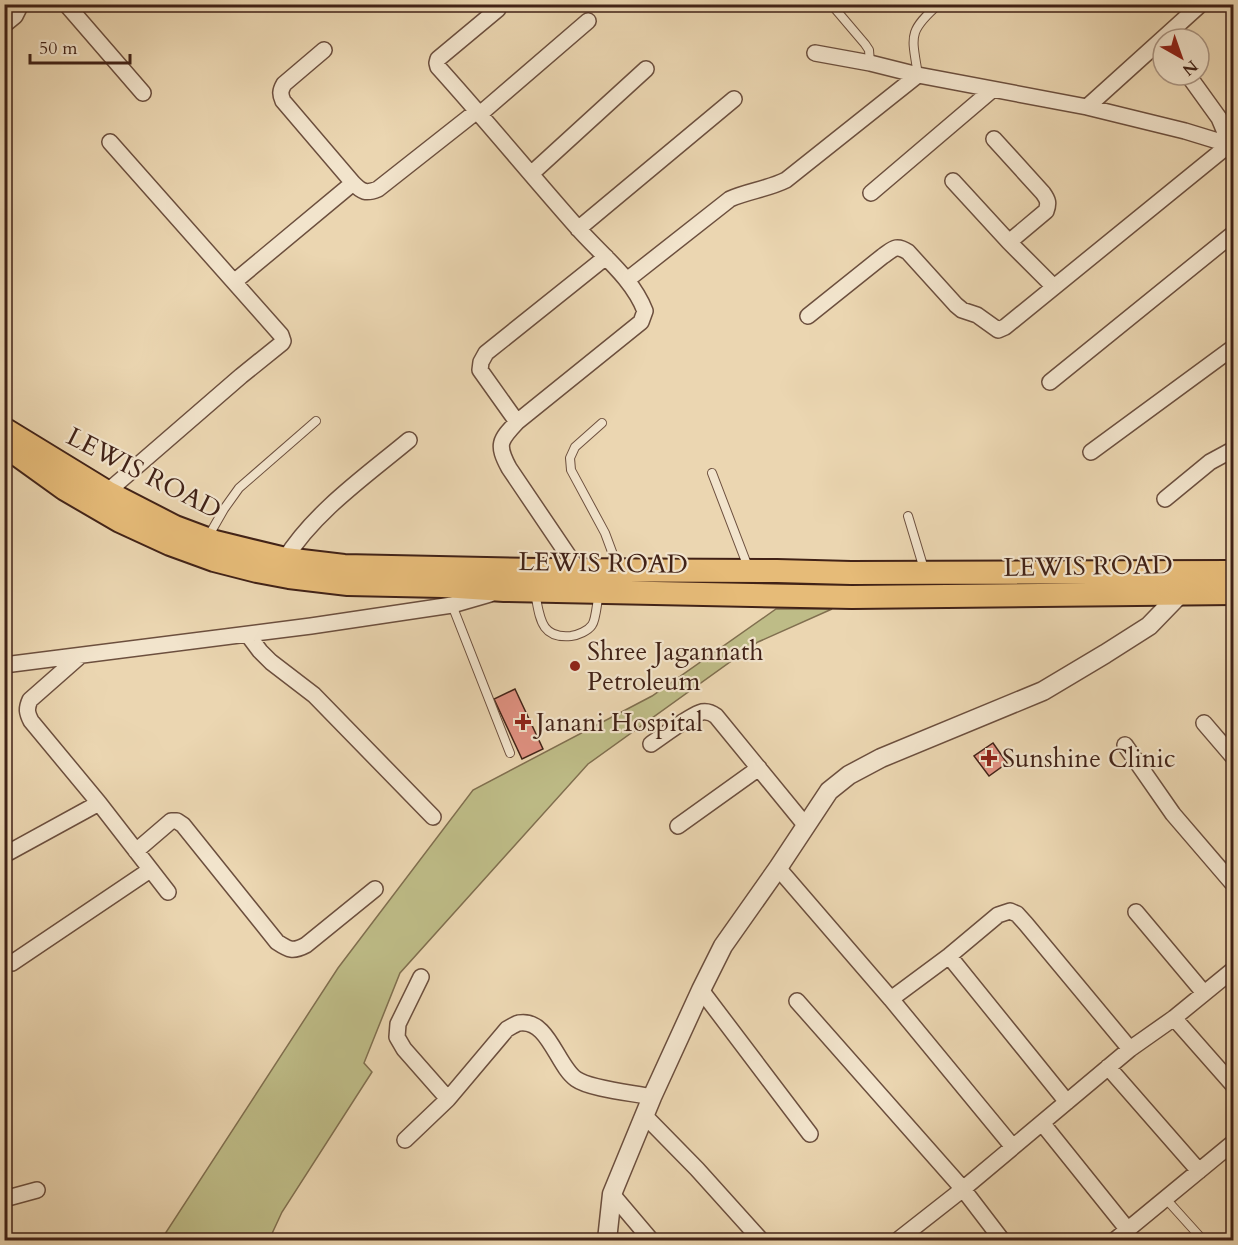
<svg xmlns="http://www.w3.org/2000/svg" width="1238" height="1245" font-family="Cardo,serif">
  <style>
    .green { fill: #bebc87; stroke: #806f4f; stroke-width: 1.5 }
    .building { fill: #e29283; stroke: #412217; stroke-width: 1.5 }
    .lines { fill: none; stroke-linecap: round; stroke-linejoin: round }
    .service-casing { stroke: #6c4f3e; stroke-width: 10 }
    .minor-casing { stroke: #6c4f3e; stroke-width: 18 }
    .tertiary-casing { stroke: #6c4f3e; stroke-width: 21 }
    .primary-casing { stroke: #412217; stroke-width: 26 }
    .service { stroke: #f2e4cc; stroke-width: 8 }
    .minor { stroke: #f2e4cc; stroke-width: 15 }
    .tertiary { stroke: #f2e4cc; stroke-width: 18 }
    .primary { stroke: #e6bb78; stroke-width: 22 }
    .poi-dot { fill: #8f2418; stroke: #f2e4cc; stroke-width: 2 }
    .labels { text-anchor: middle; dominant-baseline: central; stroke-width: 4.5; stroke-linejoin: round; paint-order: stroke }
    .street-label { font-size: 26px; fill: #412217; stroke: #f2e4cc }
    .poi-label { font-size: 26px; fill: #412217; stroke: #f2e4cc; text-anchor: start }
  </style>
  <rect width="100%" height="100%" fill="#ebd6b1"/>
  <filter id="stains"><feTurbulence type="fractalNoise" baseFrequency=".00333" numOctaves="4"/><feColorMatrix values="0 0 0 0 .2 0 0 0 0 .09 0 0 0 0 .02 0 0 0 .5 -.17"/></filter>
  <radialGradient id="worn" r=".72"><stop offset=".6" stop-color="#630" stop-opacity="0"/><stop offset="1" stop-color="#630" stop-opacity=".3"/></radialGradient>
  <path class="green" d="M776 609H832L758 642 588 764 400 973 364 1063 372 1072 282 1212 269 1240H161L338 968 473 790 652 696Z"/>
  <path class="building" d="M515 689 543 749 522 759 494 699Z
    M993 743 1007 763 989 776 974 756Z"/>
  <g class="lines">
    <defs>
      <path id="service" d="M831 4 865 44 869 50 870 63
        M918 75C912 36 907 32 939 4
        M602 423 575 447 570 458 571 470 605 533 618 568
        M712 473 748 567
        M908 516 924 569
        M208 537 224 509 239 488 316 421
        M535 593C540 617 540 639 571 636 578 635 588 631 592 625 596 620 597 601 599 593
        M452 605 510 753
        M1166 1199 1203 1240"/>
      <path id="minor" d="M66 4 143 93
        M500 4 498 9 438 59 437 63 438 67C485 119 530 174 576 226 599 253 632 277 645 311L641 322 517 422C500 440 496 444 509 468L578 570
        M4 25 15 16 21 4
        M324 50 284 84C280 91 280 94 283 101L353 183C362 192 366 194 378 189L477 111
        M815 53 870 63 918 75 1087 107 1185 131 1234 146
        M1087 107 1201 4
        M480 114 588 21
        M994 139 1043 193C1048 200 1049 203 1046 211L1009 242
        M531 174 646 69
        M953 181 1009 242 1054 287
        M871 193 992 90
        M578 229 734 99
        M627 280 730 199C748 191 768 189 786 180L918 75
        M234 282 353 183
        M808 316 883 256C893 249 896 244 908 252L956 305 962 310 977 315 998 330 1005 327 1230 144 1219 118 1188 75
        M1050 382 1234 233
        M517 422 480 370 481 362 486 353 606 257
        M1091 452 1234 347
        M107 492 241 376 282 343 283 341 281 335 110 142
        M1165 499 1210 462 1234 449
        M285 559C314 512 367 475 409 440
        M248 635 260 651 271 662 314 695 433 817
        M80 656 30 700C26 709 27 713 31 721L99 803 168 892
        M4 665 311 626 452 605 490 594
        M1204 723 1234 758
        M651 744C663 736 690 715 702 712 708 711 712 713 716 716L806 826
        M1125 745 1173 814 1234 885
        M678 826 759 768
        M136 851 171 821H177L183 825 277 942C289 950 293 952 306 945L375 889
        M4 855 99 803
        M778 868 891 999 1013 1147
        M1136 912 1204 993
        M949 956 1067 1102
        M12 963 150 870
        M421 977 398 1024 397 1037 404 1049 448 1099
        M701 990 810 1134
        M891 999 949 956 998 915 1010 911 1017 914 1026 924 1130 1049
        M797 1001 963 1189 1002 1240
        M1174 1018 1234 1086
        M1108 1067 1199 1171
        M645 1116 697 1169 761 1240
        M1042 1123 1128 1230
        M405 1140 448 1099 507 1029C511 1027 515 1024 519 1023 548 1018 557 1066 576 1079 590 1089 633 1093 652 1097
        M612 1194 651 1240
        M4 1199 37 1190
        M898 1240 963 1189 1130 1049 1174 1018 1234 969
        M1115 1240 1234 1142"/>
      <path id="tertiary" d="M607 1240 612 1194 652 1097 701 990 723 946 778 868 829 791 849 775 881 758 1043 691 1105 654 1149 626 1180 594"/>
      <path id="primary" d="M4 429 107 492 175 527 215 542 285 559 344 566 538 570 777 571 851 573 1234 572
        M4 445 65 489 120 521 170 544 214 560 257 571 289 577 348 584 443 586 504 590 852 597 1234 593"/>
    </defs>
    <use href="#service" class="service-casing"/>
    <use href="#minor" class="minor-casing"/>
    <use href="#tertiary" class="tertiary-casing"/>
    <use href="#primary" class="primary-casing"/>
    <use href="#service" class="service"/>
    <use href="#minor" class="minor"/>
    <use href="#tertiary" class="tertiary"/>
    <use href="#primary" class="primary"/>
  </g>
  <g class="poi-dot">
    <circle cx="575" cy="666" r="6"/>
    <path d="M520 713h6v6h6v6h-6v6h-6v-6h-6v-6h6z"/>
    <path d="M986 749h6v6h6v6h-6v6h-6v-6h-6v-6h6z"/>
  </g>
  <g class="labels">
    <g class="street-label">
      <text transform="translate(144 473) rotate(27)">LEWIS ROAD</text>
      <text transform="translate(603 563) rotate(1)">LEWIS ROAD</text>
      <text transform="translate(1088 566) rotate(-1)">LEWIS ROAD</text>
    </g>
    <g class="poi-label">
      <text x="587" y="651">Shree Jagannath<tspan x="587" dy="30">Petroleum</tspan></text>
      <text x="536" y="722">Janani Hospital</text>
      <text x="1002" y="758">Sunshine Clinic</text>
    </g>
  </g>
  <rect width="1238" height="1245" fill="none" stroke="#ebd6b1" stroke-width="24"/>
  <rect x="6" y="6" width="1226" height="1233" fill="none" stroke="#412217" stroke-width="3"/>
  <rect x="12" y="12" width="1214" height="1221" fill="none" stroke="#412217" stroke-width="1.5"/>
  <g transform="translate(1181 57) rotate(140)"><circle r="28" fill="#f2e4cc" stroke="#ab9684" stroke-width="1.5"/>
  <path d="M0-4.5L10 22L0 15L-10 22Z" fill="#8f2418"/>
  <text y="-9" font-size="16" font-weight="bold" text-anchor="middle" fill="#412217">N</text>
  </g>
  <path d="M30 54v9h100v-9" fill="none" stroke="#412217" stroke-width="3"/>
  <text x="39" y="54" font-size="18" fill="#412217" stroke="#f2e4cc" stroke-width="4.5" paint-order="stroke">50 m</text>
  <rect width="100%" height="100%" filter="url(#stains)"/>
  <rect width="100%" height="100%" fill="url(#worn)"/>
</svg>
